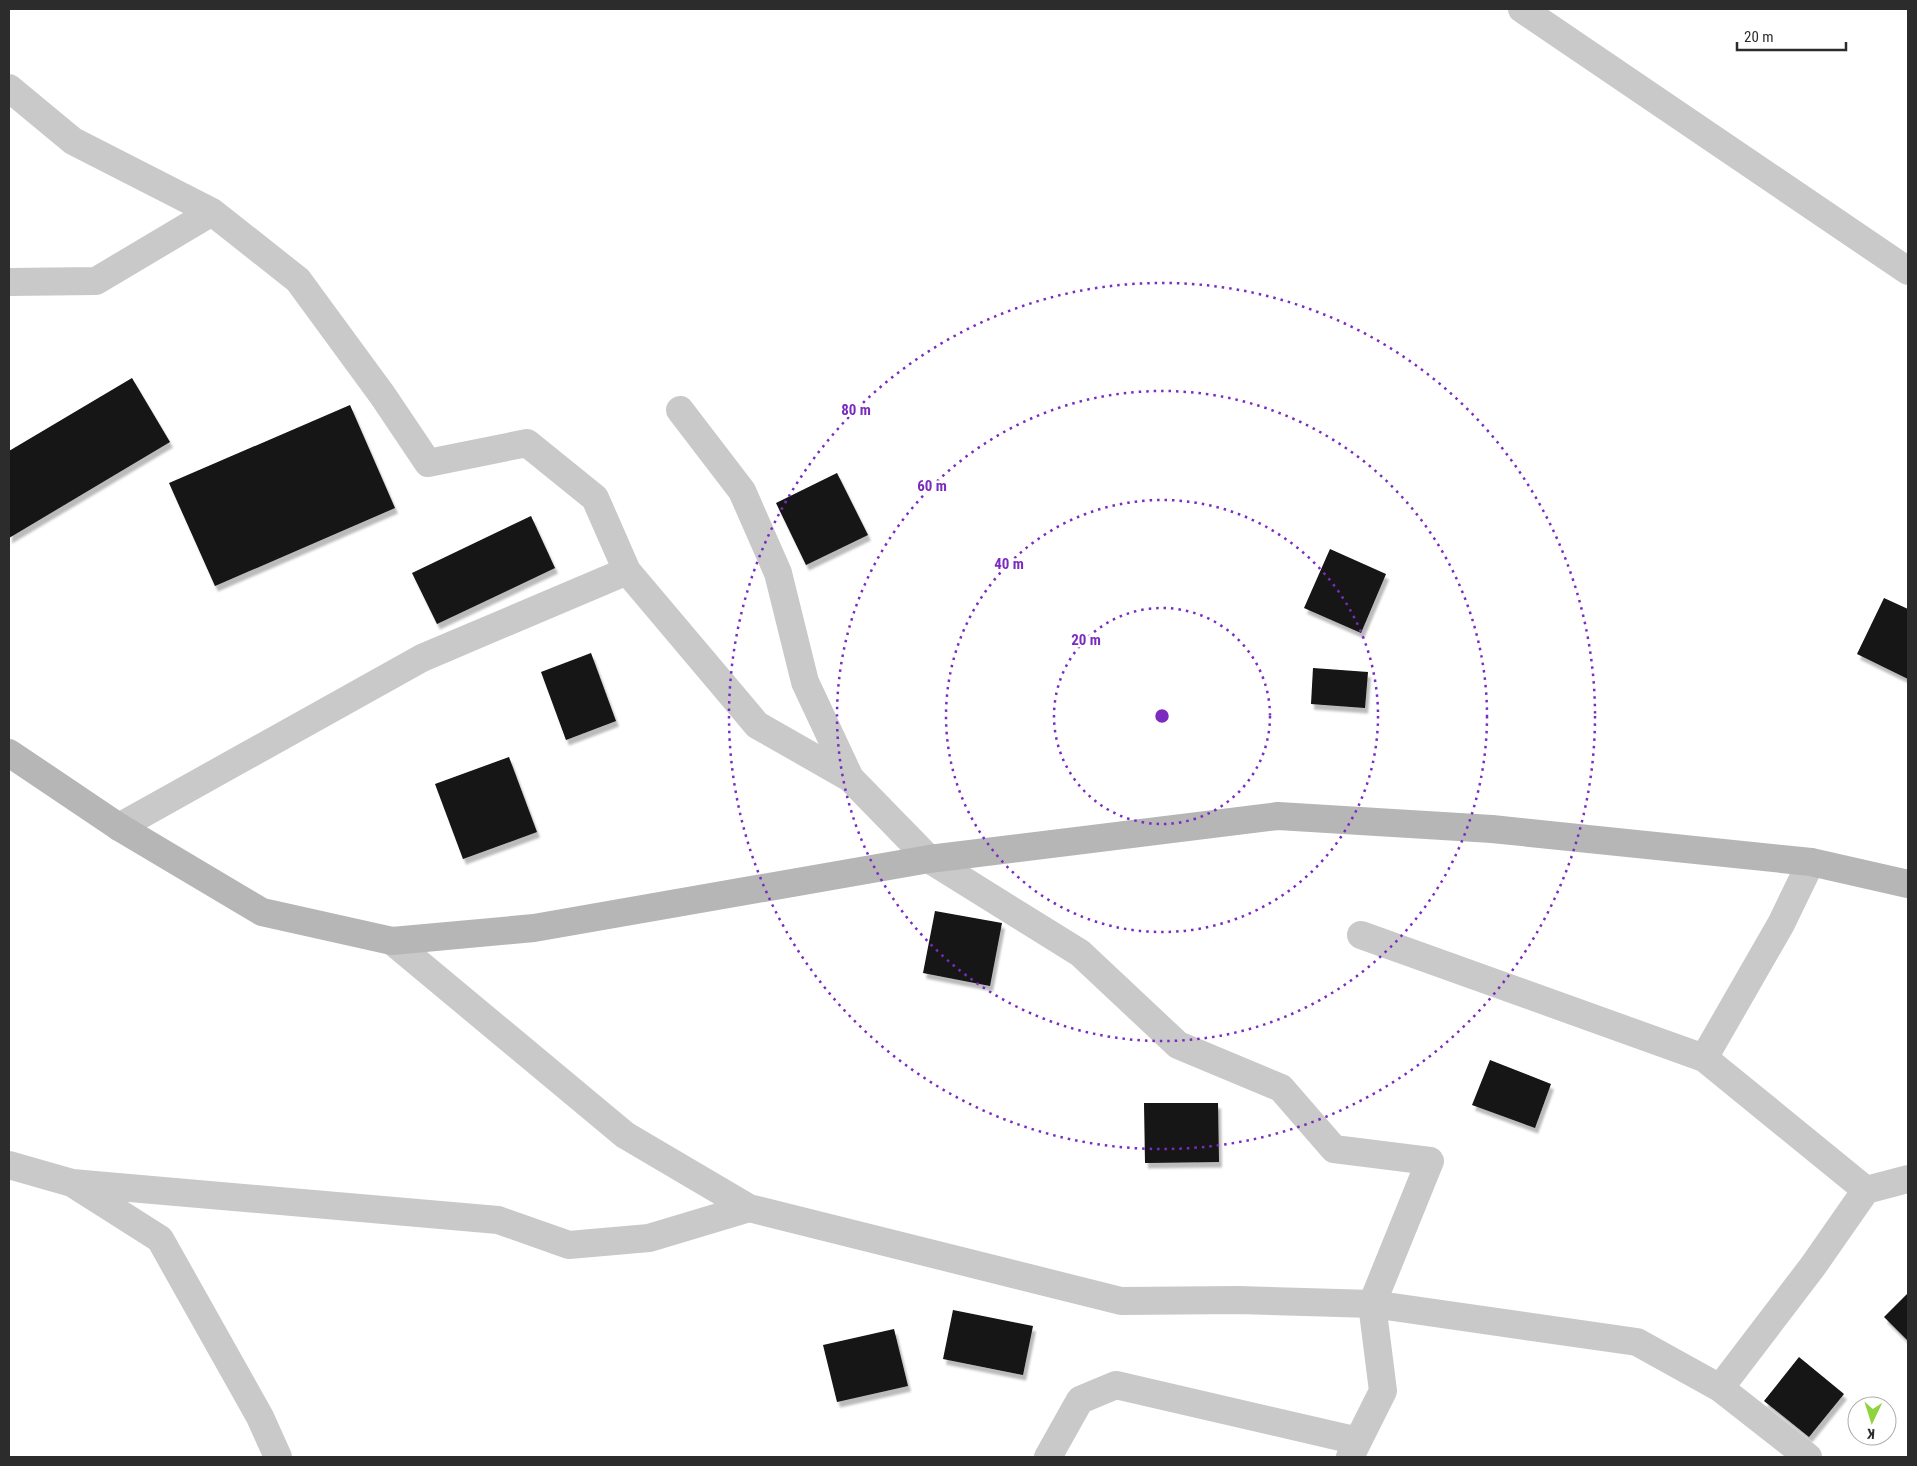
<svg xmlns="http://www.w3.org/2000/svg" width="1917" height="1466" font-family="'Roboto Condensed',sans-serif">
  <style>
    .building { fill: #131313; filter: url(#shadow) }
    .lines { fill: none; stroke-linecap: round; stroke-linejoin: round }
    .street { stroke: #c9c9c9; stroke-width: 28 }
    .secondary { stroke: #b6b6b6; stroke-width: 28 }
    .ring { fill: none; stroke: #7b2cbf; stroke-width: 2.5; stroke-dasharray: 2.5 5 }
    .centre { fill: #7b2cbf; stroke: #fff; stroke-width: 2.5 }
    .ring-label { font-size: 15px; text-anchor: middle; font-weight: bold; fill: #7b2cbf; stroke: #fff; stroke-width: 5; stroke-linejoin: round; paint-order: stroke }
  </style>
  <defs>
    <filter id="shadow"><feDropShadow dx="3" dy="5.5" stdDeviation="1" flood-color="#0004"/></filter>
  </defs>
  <rect width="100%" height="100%" fill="#fff"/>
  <path class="building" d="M132 378 170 442 9 538V451Z
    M350 405 395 508 215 586 169 483Z
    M837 473 868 535 806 565 776 503Z
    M531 516 555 568 437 624 412 573Z
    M1330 549 1386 574 1361 633 1304 608Z
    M1884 598 1908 609V679L1857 654Z
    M591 653 616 721 566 740 541 672Z
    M1313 668 1368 672 1365 708 1311 704Z
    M509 757 537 832 463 859 435 784Z
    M935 911 1002 923 990 986 923 973Z
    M1490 1060 1551 1084 1535 1128 1472 1105Z
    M1144 1103H1218L1219 1162 1145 1163Z
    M1908 1293V1341L1884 1317Z
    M953 1310 1033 1326 1023 1375 943 1359Z
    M894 1329 908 1386 837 1402 823 1345Z
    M1799 1357 1844 1394 1809 1437 1764 1401Z"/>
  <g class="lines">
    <path class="street" d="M1522 9 1908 271
      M9 88 73 141 212 212 298 280 383 396 428 463 527 443 595 498 627 571 757 725 850 778 929 859 1080 953 1178 1045 1281 1088 1334 1149 1430 1161 1372 1304 1383 1391 1350 1457
      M9 282 96 281 212 212
      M680 410 742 491 778 573 805 682 850 778
      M119 827 422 658 627 571
      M1361 935 1704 1058 1866 1190
      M392 941 625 1135 749 1208 1121 1301 1238 1300 1372 1304 1637 1342 1720 1388 1808 1457
      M1704 1058 1781 924 1811 862
      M9 1165 72 1183 498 1220 569 1245 649 1238 749 1208
      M75 1185 160 1239 260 1417 278 1457
      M1720 1388 1813 1266 1866 1190 1908 1179
      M1048 1457 1080 1400 1116 1385 1358 1441"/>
    <path class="secondary" d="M9 753 119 827 262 912 392 941 534 928 929 859 1278 816 1492 829 1811 862 1908 884"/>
  </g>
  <g class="ring">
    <circle cx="1162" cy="716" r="108"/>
    <circle cx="1162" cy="716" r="216"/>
    <circle cx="1162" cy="716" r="325"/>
    <circle cx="1162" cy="716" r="433"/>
  </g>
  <circle cx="1162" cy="716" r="8" class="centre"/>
  <g class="ring-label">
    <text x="856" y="415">80 m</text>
    <text x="932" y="491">60 m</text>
    <text x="1009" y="569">40 m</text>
    <text x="1086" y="645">20 m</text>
  </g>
  <rect width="1917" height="1466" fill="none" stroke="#2c2c2c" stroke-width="20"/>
  <g transform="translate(1872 1421) rotate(184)"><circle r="24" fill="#ffffff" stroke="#ababab"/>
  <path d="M0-4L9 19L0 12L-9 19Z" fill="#8fd33f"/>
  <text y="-8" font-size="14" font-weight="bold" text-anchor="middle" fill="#2c2c2c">K</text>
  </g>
  <path d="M1737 42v8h109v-8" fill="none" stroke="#2c2c2c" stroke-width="2.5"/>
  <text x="1744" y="42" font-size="15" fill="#2c2c2c" stroke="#ffffff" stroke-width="4" paint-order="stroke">20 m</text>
</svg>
